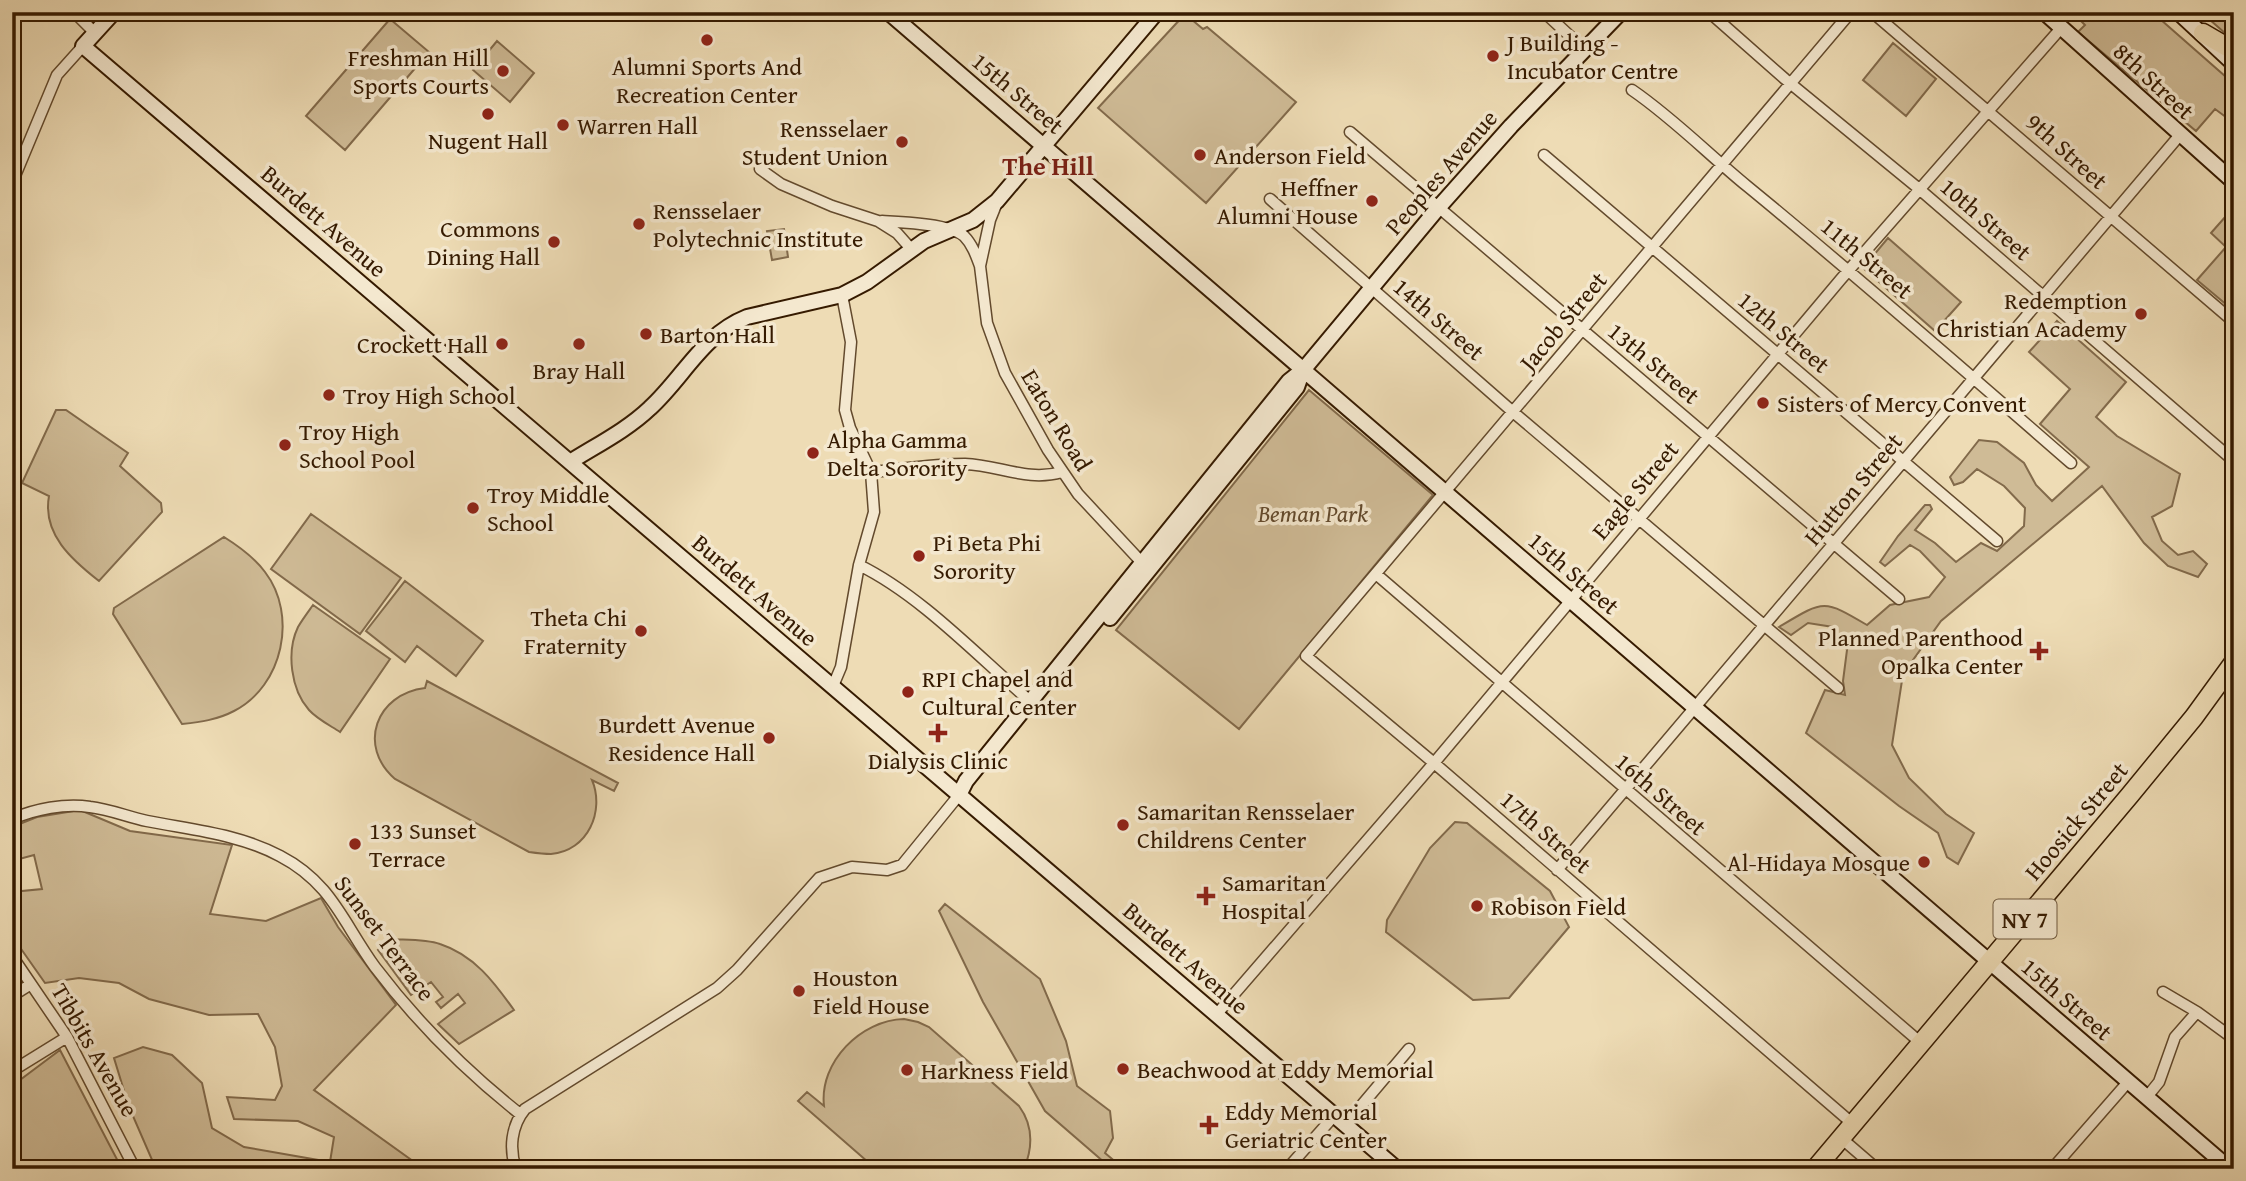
<svg xmlns="http://www.w3.org/2000/svg" width="2246" height="1181" font-family="'Gentium Book Plus',serif">
  <style>
    .green { fill: #cfbb96; stroke: #826a4b; stroke-width: 2 }
    .lines { fill: none; stroke-linecap: round; stroke-linejoin: round }
    .street-casing { stroke: #634a2d; stroke-width: 13 }
    .secondary-casing { stroke: #351a00; stroke-width: 18 }
    .highway-casing { stroke: #351a00; stroke-width: 21 }
    .street { stroke: #f4e8cf; stroke-width: 10 }
    .secondary { stroke: #f4e8cf; stroke-width: 14 }
    .highway { stroke: #eedcb5; stroke-width: 18 }
    .poi-dot { fill: #8f2418; stroke: #f4e8cf; stroke-width: 2.5 }
    .labels { text-anchor: middle; dominant-baseline: central; stroke-width: 7; stroke-linejoin: round; paint-order: stroke }
    .shield { fill: #f4e8cf; stroke: #6e583e; stroke-width: 2 }
    .shield-label { font-size: 23px; font-weight: bold; fill: #351a00 }
    .poi-label { font-size: 24px; fill: #351a00; stroke: #f4e8cf; text-anchor: start }
    .street-label { font-size: 24px; fill: #351a00; stroke: #f4e8cf }
    .park-label { font-size: 24px; font-style: italic; fill: #634a2d; stroke: #f4e8cf }
    .neighbourhood-label { font-size: 26px; font-weight: bold; fill: #7a1f14; stroke: #f4e8cf }
  </style>
  <rect width="100%" height="100%" fill="#eedcb5"/>
  <filter id="stains"><feTurbulence type="fractalNoise" baseFrequency=".00286" numOctaves="4"/><feColorMatrix values="0 0 0 0 .2 0 0 0 0 .09 0 0 0 0 .02 0 0 0 .5 -.17"/></filter>
  <radialGradient id="worn" r=".72"><stop offset=".6" stop-color="#630" stop-opacity="0"/><stop offset="1" stop-color="#630" stop-opacity=".3"/></radialGradient>
  <path class="green" d="M2072 12H2152L2234 84V123L2215 109 2196 131 2078 32 2085 25Z
    M2201 12H2231L2234 15V41Z
    M1185 14 1203 29 1207 27 1296 102 1206 203 1098 108Z
    M390 19 429 52 345 150 306 116Z
    M497 41 534 73 510 102 473 70Z
    M1893 43 1936 79 1906 116 1863 80Z
    M2234 207V311L2197 280 2226 247 2211 233Z
    M784 229 788 257 772 260 767 231Z
    M1888 238 1961 302 1935 331 1863 268Z
    M2057 321 2126 382 2096 417 2117 436 2180 474 2172 506 2152 517 2162 541 2178 555 2193 551 2207 564 2198 577 2168 566 2144 543 2102 486 1941 621 1903 674 1892 745 1909 778 1946 814 1974 833 1958 864 1947 857 1938 833 1899 806 1806 733 1825 690 1845 695 1843 681 1847 650 1833 627 1808 623 1791 635 1779 627C1824 600 1823 599 1867 625L1890 605 1929 597 1945 577 1920 551 1910 545 1885 566 1880 562 1898 536 1925 505H1930L1932 509 1915 530 1935 543 1956 562 1981 543 1997 551 2024 526 2025 508 2004 486 1977 469 1963 482 1954 485 1950 477 1979 440 1997 442 2024 463 2036 485 2052 501 2089 467 2040 424 2070 389 2029 352Z
    M1309 390 1433 495 1239 729 1116 630Z
    M56 410H66L128 453 120 466 161 503 162 512 99 581C72 560 42 534 49 496L22 483Z
    M311 514 401 578 360 634 271 569Z
    M224 537C240 547 254 557 265 572 298 615 283 686 234 711 217 720 200 722 182 724L113 614 114 608Z
    M405 581 483 641 456 676 417 646 405 662 366 631Z
    M313 605 390 659 340 732C331 726 317 719 309 710 291 690 286 652 298 627 302 620 308 612 313 605Z
    M427 681 618 783 614 791 592 780C605 811 588 851 551 854 544 854 536 853 529 852L395 779C357 746 376 694 425 688Z
    M80 810 130 831 232 845 210 914 266 921 321 898 338 927 396 1005 314 1090 424 1169H156L129 1107 114 1058 143 1047 172 1055 202 1083 212 1128 244 1147 330 1162 334 1137 298 1121 234 1119 227 1097 275 1100 282 1086 275 1047 258 1014 209 1015 149 999 119 983 79 978 45 983 12 936V892L42 889 34 855 12 861V827L37 817Z
    M1455 822 1467 823 1550 891 1569 927 1509 998 1473 1000 1386 932 1387 920 1430 848Z
    M945 904 1040 979 1066 1041 1077 1086 1110 1111 1113 1138 1105 1153 1124 1169H1112L1045 1111 983 1002 939 911Z
    M390 939C406 940 426 939 440 944 474 955 494 982 514 1010L459 1044 438 1024 465 1003 458 994 441 1008 436 1002 443 997 431 982 411 995 378 950Z
    M904 1019 918 1022 929 1027 1019 1106C1033 1125 1033 1147 1024 1169H876L798 1101 807 1092 824 1106C819 1062 861 1020 904 1019Z
    M60 1050 122 1169H12V1086Z"/>
  <g class="lines">
    <defs>
      <path id="street" d="M74 12 95 33
        M1544 12 1585 50
        M1709 12 1785 79 1918 188 2234 461
        M1851 12 1306 656 1434 763 1853 1124
        M1872 12 2234 322
        M1632 90C1673 118 1708 154 1747 186 1857 276 1964 370 2071 463
        M1350 132 1899 599
        M1544 155 1997 541
        M760 169 781 184 832 206 878 221 897 233 912 250
        M12 183 57 75 83 46
        M1270 199 1513 412 1838 688
        M996 205 990 220 980 266 987 323 1005 373 1048 450 1078 494 1146 567
        M882 221C901 222 951 224 964 236 972 244 976 255 980 266
        M871 472C902 469 934 464 965 464 999 465 1027 482 1062 472
        M859 565C924 597 982 661 1037 707
        M1376 574 1921 1043
        M833 686 841 667 859 565 874 512 871 472 850 428 845 410 851 342 842 295
        M12 819C35 809 65 803 90 807 109 809 128 817 147 821 192 830 239 834 280 856 332 883 343 923 375 967 416 1021 467 1072 520 1114
        M1557 870 2179 136
        M12 956 67 1037 135 1169
        M2163 992 2197 1012 2234 1039
        M12 996 31 984
        M1216 1015 1434 763 1841 279 2062 27
        M12 1071 67 1037
        M2146 1098 2159 1082 2175 1037 2197 1012
        M1345 1125 1409 1049
        M1841 1138 1877 1169
        M516 1169C509 1149 511 1126 525 1109L717 988 737 970 819 878 852 867 887 870 902 865 959 795
        M1287 1169 1334 1116
        M2052 1169 2128 1082"/>
      <path id="secondary" d="M114 12 83 46 1397 1169
        M888 12 2230 1169
        M2044 12 2234 182
        M2178 12 2234 64
        M570 462C597 445 627 430 650 408 684 377 702 335 747 317L842 295 867 282 924 241 973 220 997 201 1157 12
        M1110 618 1297 387 1303 370
        M959 795 966 781 1289 381 1304 369 1439 207 1511 126 1621 12"/>
      <path id="highway" d="M2203 33 2234 51
        M1815 1169 2130 795 2194 717 2234 662"/>
    </defs>
    <use href="#street" class="street-casing"/>
    <use href="#secondary" class="secondary-casing"/>
    <use href="#highway" class="highway-casing"/>
    <use href="#street" class="street"/>
    <use href="#secondary" class="secondary"/>
    <use href="#highway" class="highway"/>
  </g>
  <g class="poi-dot">
    <circle cx="707" cy="40" r="7"/>
    <circle cx="1493" cy="56" r="7"/>
    <circle cx="503" cy="71" r="7"/>
    <circle cx="488" cy="114" r="7"/>
    <circle cx="563" cy="125" r="7"/>
    <circle cx="902" cy="142" r="7"/>
    <circle cx="1200" cy="155" r="7"/>
    <circle cx="1372" cy="201" r="7"/>
    <circle cx="639" cy="224" r="7"/>
    <circle cx="554" cy="242" r="7"/>
    <circle cx="2141" cy="314" r="7"/>
    <circle cx="646" cy="334" r="7"/>
    <circle cx="502" cy="344" r="7"/>
    <circle cx="579" cy="344" r="7"/>
    <circle cx="329" cy="395" r="7"/>
    <circle cx="1763" cy="403" r="7"/>
    <circle cx="285" cy="445" r="7"/>
    <circle cx="813" cy="453" r="7"/>
    <circle cx="473" cy="508" r="7"/>
    <circle cx="919" cy="556" r="7"/>
    <circle cx="641" cy="631" r="7"/>
    <path d="M2035.5 640.5h7v7h7v7h-7v7h-7v-7h-7v-7h7z"/>
    <circle cx="908" cy="692" r="7"/>
    <path d="M934.5 722.5h7v7h7v7h-7v7h-7v-7h-7v-7h7z"/>
    <circle cx="769" cy="738" r="7"/>
    <circle cx="1123" cy="825" r="7"/>
    <circle cx="355" cy="844" r="7"/>
    <circle cx="1924" cy="862" r="7"/>
    <path d="M1202.5 885.5h7v7h7v7h-7v7h-7v-7h-7v-7h7z"/>
    <circle cx="1477" cy="906" r="7"/>
    <circle cx="799" cy="991" r="7"/>
    <circle cx="1123" cy="1069" r="7"/>
    <circle cx="907" cy="1070" r="7"/>
    <path d="M1205.5 1114.5h7v7h7v7h-7v7h-7v-7h-7v-7h7z"/>
  </g>
  <g class="labels">
    <rect class="shield" x="1993.5" y="899.5" width="63" height="39" rx="5"/>
    <g class="shield-label">
      <text x="2025" y="919">NY 7</text>
    </g>
    <g class="poi-label">
      <text x="1507" y="42">J Building -<tspan x="1507" dy="28">Incubator Centre</tspan></text>
      <text x="489" y="57" text-anchor="end">Freshman Hill<tspan x="489" dy="28">Sports Courts</tspan></text>
      <text x="707" y="66" text-anchor="middle">Alumni Sports And<tspan x="707" dy="28">Recreation Center</tspan></text>
      <text x="577" y="125">Warren Hall</text>
      <text x="888" y="128" text-anchor="end">Rensselaer<tspan x="888" dy="28">Student Union</tspan></text>
      <text x="488" y="140" text-anchor="middle">Nugent Hall</text>
      <text x="1214" y="155">Anderson Field</text>
      <text x="1358" y="187" text-anchor="end">Heffner<tspan x="1358" dy="28">Alumni House</tspan></text>
      <text x="653" y="210">Rensselaer<tspan x="653" dy="28">Polytechnic Institute</tspan></text>
      <text x="540" y="228" text-anchor="end">Commons<tspan x="540" dy="28">Dining Hall</tspan></text>
      <text x="2127" y="300" text-anchor="end">Redemption<tspan x="2127" dy="28">Christian Academy</tspan></text>
      <text x="660" y="334">Barton Hall</text>
      <text x="488" y="344" text-anchor="end">Crockett Hall</text>
      <text x="579" y="370" text-anchor="middle">Bray Hall</text>
      <text x="343" y="395">Troy High School</text>
      <text x="1777" y="403">Sisters of Mercy Convent</text>
      <text x="299" y="431">Troy High<tspan x="299" dy="28">School Pool</tspan></text>
      <text x="827" y="439">Alpha Gamma<tspan x="827" dy="28">Delta Sorority</tspan></text>
      <text x="487" y="494">Troy Middle<tspan x="487" dy="28">School</tspan></text>
      <text x="933" y="542">Pi Beta Phi<tspan x="933" dy="28">Sorority</tspan></text>
      <text x="627" y="617" text-anchor="end">Theta Chi<tspan x="627" dy="28">Fraternity</tspan></text>
      <text x="2023" y="637" text-anchor="end">Planned Parenthood<tspan x="2023" dy="28">Opalka Center</tspan></text>
      <text x="922" y="678">RPI Chapel and<tspan x="922" dy="28">Cultural Center</tspan></text>
      <text x="755" y="724" text-anchor="end">Burdett Avenue<tspan x="755" dy="28">Residence Hall</tspan></text>
      <text x="938" y="760" text-anchor="middle">Dialysis Clinic</text>
      <text x="1137" y="811">Samaritan Rensselaer<tspan x="1137" dy="28">Childrens Center</tspan></text>
      <text x="369" y="830">133 Sunset<tspan x="369" dy="28">Terrace</tspan></text>
      <text x="1910" y="862" text-anchor="end">Al-Hidaya Mosque</text>
      <text x="1222" y="882">Samaritan<tspan x="1222" dy="28">Hospital</tspan></text>
      <text x="1491" y="906">Robison Field</text>
      <text x="813" y="977">Houston<tspan x="813" dy="28">Field House</tspan></text>
      <text x="1137" y="1069">Beachwood at Eddy Memorial</text>
      <text x="921" y="1070">Harkness Field</text>
      <text x="1225" y="1111">Eddy Memorial<tspan x="1225" dy="28">Geriatric Center</tspan></text>
    </g>
    <g class="street-label">
      <text transform="translate(2154 81) rotate(43)">8th Street</text>
      <text transform="translate(1018 93) rotate(40)">15th Street</text>
      <text transform="translate(2067 151) rotate(42)">9th Street</text>
      <text transform="translate(1441 172) rotate(-49)">Peoples Avenue</text>
      <text transform="translate(1986 219) rotate(41)">10th Street</text>
      <text transform="translate(324 221) rotate(41)">Burdett Avenue</text>
      <text transform="translate(1867 258) rotate(40)">11th Street</text>
      <text transform="translate(1439 319) rotate(41)">14th Street</text>
      <text transform="translate(1563 321) rotate(-50)">Jacob Street</text>
      <text transform="translate(1784 332) rotate(40)">12th Street</text>
      <text transform="translate(1654 363) rotate(40)">13th Street</text>
      <text transform="translate(1057 420) rotate(59)">Eaton Road</text>
      <text transform="translate(1853 489) rotate(-50)">Hutton Street</text>
      <text transform="translate(1635 490) rotate(-50)">Eagle Street</text>
      <text transform="translate(1574 573) rotate(41)">15th Street</text>
      <text transform="translate(755 590) rotate(41)">Burdett Avenue</text>
      <text transform="translate(1661 794) rotate(41)">16th Street</text>
      <text transform="translate(2076 821) rotate(-50)">Hoosick Street</text>
      <text transform="translate(1546 832) rotate(41)">17th Street</text>
      <text transform="translate(385 938) rotate(53)">Sunset Terrace</text>
      <text transform="translate(1186 958) rotate(41)">Burdett Avenue</text>
      <text transform="translate(2067 999) rotate(41)">15th Street</text>
      <text transform="translate(95 1050) rotate(60)">Tibbits Avenue</text>
    </g>
    <g class="park-label">
      <text x="1313" y="513">Beman Park</text>
    </g>
    <g class="neighbourhood-label">
      <text x="1048" y="165">The Hill</text>
    </g>
  </g>
  <rect width="2246" height="1181" fill="none" stroke="#eedcb5" stroke-width="42"/>
  <rect x="14" y="14" width="2218" height="1153" fill="none" stroke="#351a00" stroke-width="3.5"/>
  <rect x="21" y="21" width="2204" height="1139" fill="none" stroke="#351a00" stroke-width="2"/>
  <rect width="100%" height="100%" filter="url(#stains)"/>
  <rect width="100%" height="100%" fill="url(#worn)"/>
</svg>
